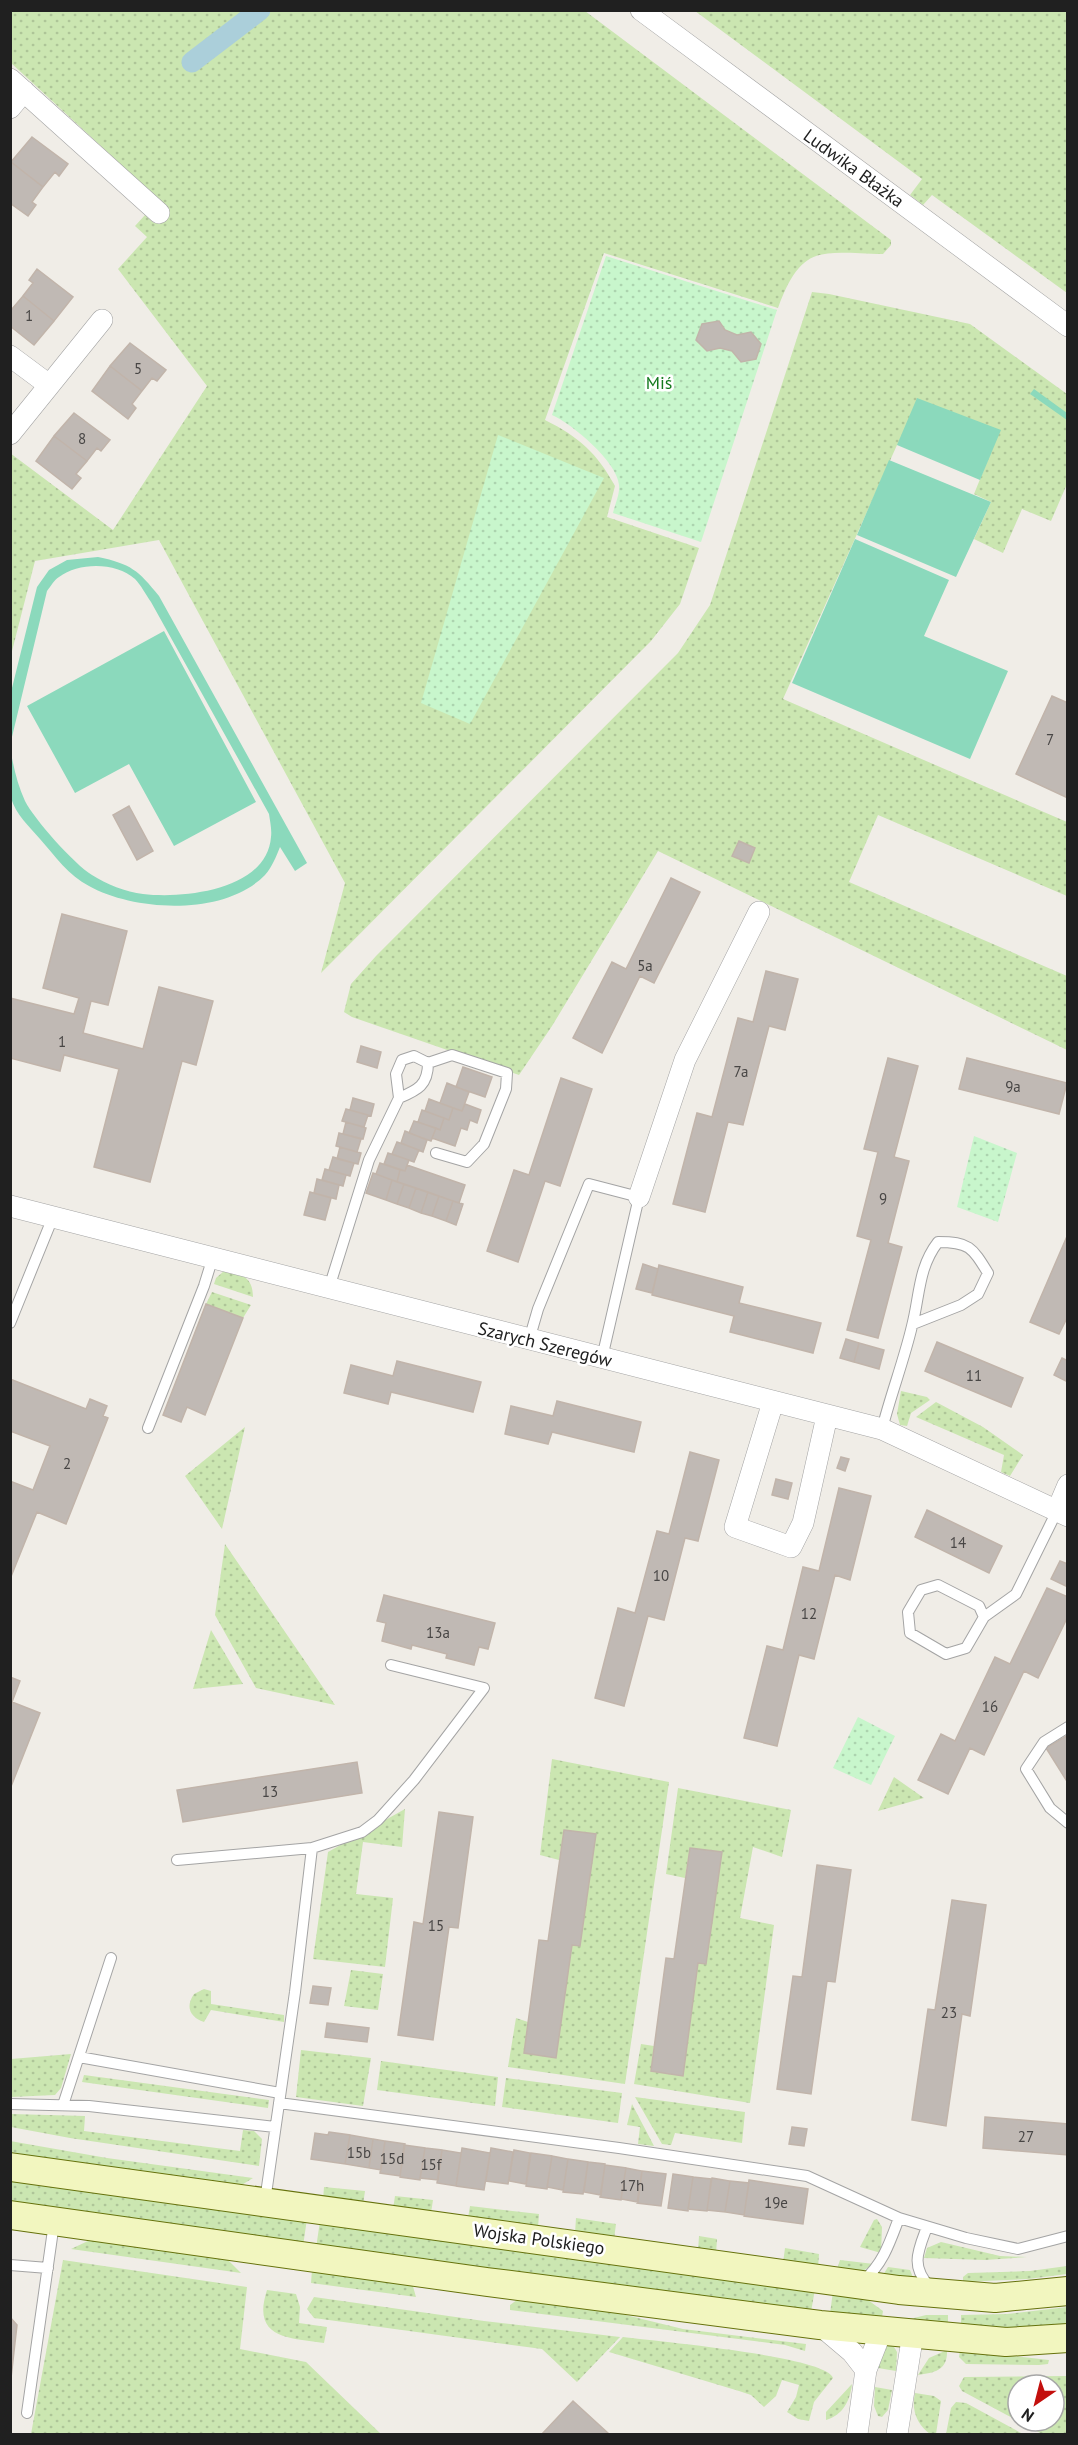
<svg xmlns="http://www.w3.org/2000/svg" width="1078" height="2445" font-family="'PT Sans',sans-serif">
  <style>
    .grass { fill: url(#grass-dots); fill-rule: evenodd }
    .park { fill: url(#park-dots) }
    .pitch { fill: #8bd9bc }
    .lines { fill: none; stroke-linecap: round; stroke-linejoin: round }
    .canal { stroke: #abcfda; stroke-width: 21 }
    .building { fill: #c0b9b4; stroke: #c1b4aa; stroke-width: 1.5 }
    .lane-casing { stroke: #a4a4a4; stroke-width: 12 }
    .street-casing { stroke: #a4a4a4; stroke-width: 22 }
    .secondary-casing { stroke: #66720c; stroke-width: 30 }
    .lane { stroke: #fff; stroke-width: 10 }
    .street { stroke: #fff; stroke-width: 21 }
    .secondary { stroke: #f2f6bf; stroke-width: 28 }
    .labels { text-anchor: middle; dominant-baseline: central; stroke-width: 5; stroke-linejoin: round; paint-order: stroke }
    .number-label { font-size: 15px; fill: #484645 }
    .street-label { font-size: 18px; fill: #202020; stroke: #fff }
    .park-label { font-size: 18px; fill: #13791d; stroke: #fff }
  </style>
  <defs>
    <pattern id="grass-dots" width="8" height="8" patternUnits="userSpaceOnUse" patternTransform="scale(1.5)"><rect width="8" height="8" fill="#cbe6b1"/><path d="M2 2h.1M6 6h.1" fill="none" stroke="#aec598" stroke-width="1.8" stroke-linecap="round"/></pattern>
    <pattern id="park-dots" width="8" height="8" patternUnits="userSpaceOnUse" patternTransform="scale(1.5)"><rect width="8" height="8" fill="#c8f6cc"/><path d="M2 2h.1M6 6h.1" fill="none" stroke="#acd3af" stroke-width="1.8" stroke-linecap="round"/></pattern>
  </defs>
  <rect width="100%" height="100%" fill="#f0ede7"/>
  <path class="grass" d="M11 11H585L891 240V245L883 254C822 253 802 242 778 308L604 253 545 420C579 437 597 453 615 486L607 517 699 548 680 604 651 641 321 973 345 883 159 540 35 561 11 655 10 453 113 530 207 386 118 269 147 237 135 226 145 215 154 223 168 208 11 63Z
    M695 11H1067V293L932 195 923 205 910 195 922 179Z
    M812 292 829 294 970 324 1067 394V484L1051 521 1022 509 1003 553 974 539 991 502 974 494 1000 430 897 445 783 699 1067 822V896L878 815 849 882 1067 976V1050L658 851 552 1026 519 1075 352 1017 344 1012 351 984 376 956 678 653 710 605Z
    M224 1271C241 1273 253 1277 253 1297L214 1284 216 1278Z
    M212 1292 251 1305 243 1318 206 1304Z
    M901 1391 927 1397 930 1400 911 1413 907 1426 900 1425 897 1414Z
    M936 1402 983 1427 1023 1455 1010 1476 1001 1472 1004 1455 916 1417Z
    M245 1427 222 1529 185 1476Z
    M225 1544 335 1705 256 1688 215 1615Z
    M211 1630 243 1684 193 1689Z
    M552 1759 669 1782 625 2084 508 2067 516 2018 528 2022 524 2053 556 2058 572 1945H580L595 1835 564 1830 559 1860 540 1855Z
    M894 1777 924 1798 878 1811Z
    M678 1788 791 1810 782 1857 753 1847 740 1918 774 1925 750 2103 634 2084 641 2044 654 2046 651 2071 683 2076 698 1963H706L722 1852 690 1848 685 1878 666 1874Z
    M405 1809 402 1847 363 1842 356 1894 393 1898 385 1967 313 1959 328 1852Z
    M351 1970 383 1974 378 2010 344 2006Z
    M204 1989 211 1991V2004L284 2015V2022L211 2010 204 2022C190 2017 185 2007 194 1994Z
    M301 2050 371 2058 363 2106 296 2097Z
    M71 2054 61 2088 55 2095 11 2097V2059Z
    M381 2061 498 2077 495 2106 377 2090Z
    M84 2075 269 2100 268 2108 82 2082Z
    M506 2078 622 2093 618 2123 502 2107Z
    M635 2097 745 2112 742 2143 675 2133 671 2145 662 2144Z
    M632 2104 654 2146 638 2144 640 2127 627 2125Z
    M11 2114 85 2116 84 2131 240 2151 243 2130 254 2131 262 2139 259 2166 70 2138 11 2127Z
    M10 2141 107 2158 253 2178 240 2186 95 2167 11 2152Z
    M11 2178 307 2219 303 2246 11 2204Z
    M324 2187 365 2191 363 2205 323 2200Z
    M395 2196 433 2200 431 2213 393 2209Z
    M470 2206 539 2214 538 2228 468 2218Z
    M576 2218 616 2224 614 2239 575 2233Z
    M877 2219 882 2227 881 2253 860 2247 874 2220Z
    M320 2221 815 2289 811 2312 316 2248Z
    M699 2236 717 2239 716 2254 698 2251Z
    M90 2240 228 2260 241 2273 71 2249Z
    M941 2242 1000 2256 1027 2257 985 2260 924 2258 927 2248Z
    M785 2248 819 2254 818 2268 783 2263Z
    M63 2260 247 2287 240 2349 306 2362 381 2434H31Z
    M840 2260 874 2264 861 2272 837 2269Z
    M1067 2266V2274L1028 2279 963 2282V2277L968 2273 1030 2271Z
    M888 2267 910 2270 914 2280 883 2275Z
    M312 2270 412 2283 416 2297 311 2283Z
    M267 2290 296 2294 300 2307 299 2323 327 2327 324 2343C289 2338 251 2339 267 2290Z
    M833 2291 868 2300 883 2311 882 2317 830 2314Z
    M314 2297 484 2321 620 2337 577 2382 542 2349 314 2318 307 2309Z
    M517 2300 601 2309 683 2329 806 2344 805 2351 785 2345 510 2310V2305Z
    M1067 2307V2328H961V2315L1007 2314Z
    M926 2315H948V2327L910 2322V2319Z
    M623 2337C652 2341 827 2356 833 2378L814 2402 809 2421 798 2419 787 2412 796 2397 799 2385 782 2380 776 2396 764 2407 751 2395 739 2391 609 2352Z
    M888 2345 894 2347 897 2352 896 2371 878 2368 884 2347Z
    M947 2350C948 2370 935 2373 918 2375L929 2358Z
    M960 2350 1049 2360 1048 2364 1039 2365 966 2364 959 2357Z
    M1066 2376 1067 2434H1042L962 2391 959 2386 964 2377ZM1018 2385H1054V2421H1018Z
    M852 2384C850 2401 843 2415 826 2420V2412Z
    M875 2387 892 2390 888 2410 882 2417 878 2416 874 2406Z
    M915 2393 934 2396 941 2401 936 2434H930C917 2424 911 2410 915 2393Z
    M956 2402 966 2403 1023 2434H946L951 2408Z"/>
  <path class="park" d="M606 256 777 310 701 542 613 513C615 504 620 494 619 485 617 461 572 424 552 415Z
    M498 435 604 478 470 724 421 703Z
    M974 1136 1017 1153 998 1222 957 1207Z
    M858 1717 895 1736 871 1785 833 1768Z"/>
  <path class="pitch" d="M1034 389 1067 413V420L1030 394Z
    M917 398 1001 430 980 480 897 445Z
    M889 460 991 502 956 577 857 535Z
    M855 539 949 580 924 636 1008 671 970 759 792 683Z
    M98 557C131 564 138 570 159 596L307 863 295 871 280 847C276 857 272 867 265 875 225 916 136 912 89 886 69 876 55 856 40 839 29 826 16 815 11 798 7 785 10 767 11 753 14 769 18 786 25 801 34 819 74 864 92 875 106 884 126 892 143 894 184 899 267 890 271 837 272 830 270 821 269 814L151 602C146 595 141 585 135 579 116 562 79 562 59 577 54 580 51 586 47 591L11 741V692L37 587 49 570 67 560Z
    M164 631 256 802 174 846 129 764 75 793 27 706Z"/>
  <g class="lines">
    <path class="canal" d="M192 62 260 10"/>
  </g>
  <path class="building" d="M32 137 68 164 59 176 55 172 43 187 11 162Z
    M11 162 43 187 32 202 36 205 28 216 10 203Z
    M37 269 73 297 54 321 23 296 33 283 29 280Z
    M23 296 54 321 34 345 10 326V308L12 309Z
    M719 321 725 330 737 335 751 332 761 344 756 359 741 362 732 351 720 348 707 351 696 340 702 324Z
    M130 343 166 370 157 381 152 378 142 391 110 366Z
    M110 366 142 391 132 404 136 408 128 419 92 391Z
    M74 413 110 440 101 451 97 448 87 461 54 436Z
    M54 436 87 461 76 474 81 478 72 489 36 461Z
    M1052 696 1068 703V798L1016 774Z
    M129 806 153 851 137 860 113 815Z
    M739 841 755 848 749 863 732 856Z
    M671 878 700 892 654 983 640 976 602 1053 573 1038 612 962 626 969Z
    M62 914 127 931 108 1005 91 1001 83 1033 143 1049 159 987 213 1001 196 1065 182 1061 150 1182 94 1167 119 1069 64 1055 60 1071 10 1058V998L74 1014 79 998 43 988Z
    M766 971 798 979 785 1030 769 1026 743 1125 728 1122 705 1212 673 1204 697 1113 712 1117 738 1018 753 1022Z
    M361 1046 381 1052 377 1068 357 1062Z
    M888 1058 918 1066 894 1157 909 1161 888 1243 902 1247 878 1338 847 1330 871 1240 857 1236 878 1152 864 1149Z
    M967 1058 1067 1083 1059 1114 959 1089Z
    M463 1067 492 1077 485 1097 456 1087Z
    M561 1078 592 1089 560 1186 545 1181 518 1262 487 1251 514 1170 529 1175Z
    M447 1083 469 1092 462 1111 440 1103Z
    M353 1098 374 1104 371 1116 350 1110Z
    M429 1099 453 1108 449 1120 425 1111Z
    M465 1104 481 1110 477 1123 470 1120 467 1130 461 1128 455 1146 432 1138 436 1128 440 1130 444 1118 449 1120 453 1108 462 1111Z
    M346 1109 368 1115 364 1127 342 1121Z
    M422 1110 444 1118 440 1130 418 1122Z
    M414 1121 436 1128 431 1141 409 1133Z
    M346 1122 366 1128 363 1139 343 1134Z
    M405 1131 427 1140 423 1152 401 1143Z
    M339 1133 361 1139 357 1152 336 1146Z
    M397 1142 419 1150 414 1162 392 1154Z
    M340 1147 361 1153 358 1164 337 1159Z
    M388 1153 409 1160 405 1171 384 1164Z
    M333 1157 354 1163 350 1176 329 1170Z
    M380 1163 400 1170 397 1182 376 1174Z
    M407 1165 465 1185 459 1203 397 1182 400 1170 405 1171Z
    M325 1169 346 1175 343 1186 322 1180Z
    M373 1173 392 1180 386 1200 366 1193Z
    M317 1179 339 1185 336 1199 314 1193Z
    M392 1180 404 1184 397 1204 386 1200Z
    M404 1184 416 1188 409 1208 397 1204Z
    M416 1188 428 1192 421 1213 409 1208Z
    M310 1192 331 1198 325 1220 304 1215Z
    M428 1192 439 1196 432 1216 421 1213Z
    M439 1196 453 1201 446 1221 432 1216Z
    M453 1201 463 1204 456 1225 446 1221Z
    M1068 1234V1316L1059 1334 1030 1322Z
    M643 1264 658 1269 652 1293 636 1289Z
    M659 1265 743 1287 739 1303 821 1323 813 1353 730 1332 734 1316 652 1295Z
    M206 1304 243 1318 205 1415 187 1407 181 1422 163 1415Z
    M846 1339 859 1343 854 1362 840 1358Z
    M937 1342 1023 1378 1011 1407 925 1371Z
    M859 1343 884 1350 879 1369 854 1362Z
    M1062 1358 1068 1361V1382L1054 1375Z
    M397 1361 481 1382 473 1412 391 1392 388 1404 344 1393 351 1365 393 1376Z
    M10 1379 86 1409 90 1399 107 1406 103 1416 108 1418 66 1524 37 1512 10 1579V1481L33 1490 50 1446 10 1431Z
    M557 1401 641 1422 634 1452 552 1432 548 1444 505 1434 511 1406 553 1416Z
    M690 1452 719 1460 698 1541 685 1538 664 1620 648 1616 624 1706 595 1698 618 1608 635 1613 657 1531 669 1534Z
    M841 1457 849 1459 845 1471 837 1468Z
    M776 1479 792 1483 788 1499 772 1495Z
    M839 1488 871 1496 850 1580 835 1575 814 1659 799 1655 777 1746 744 1738 767 1646 783 1650 803 1567 819 1571Z
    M927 1510 1002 1546 989 1573 915 1537Z
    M1060 1561 1068 1564V1587L1051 1579Z
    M1047 1588 1068 1597V1616L1038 1678 1024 1671 984 1755 970 1748 948 1794 918 1780 941 1734 955 1741 995 1657 1010 1664Z
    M384 1595 495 1623 488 1649 479 1647 474 1665 446 1658 447 1654 412 1645 411 1649 382 1641 386 1623 377 1621Z
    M10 1677 20 1681 12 1702 40 1713 10 1789Z
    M1068 1735V1783L1046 1748Z
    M357 1762 362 1793 183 1822 177 1790Z
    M439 1812 473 1817 458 1928 449 1927 433 2040 398 2035 414 1922 423 1924Z
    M564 1830 596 1834 580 1946 572 1945 556 2058 524 2053 539 1940 548 1941Z
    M690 1848 722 1852 706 1964 698 1963 683 2076 651 2071 666 1958 674 1959Z
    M817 1865 851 1870 835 1982 827 1981 811 2094 777 2089 793 1976 802 1977Z
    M952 1900 986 1905 970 2016 962 2014 946 2126 912 2120 928 2009 935 2010Z
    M313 1986 331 1988 328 2005 310 2003Z
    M327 2023 369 2028 367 2042 325 2037Z
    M985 2117 1068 2124V2155L983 2148Z
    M792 2127 807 2129 804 2146 789 2144Z
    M329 2132 350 2135 345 2164 311 2159 315 2133 328 2135Z
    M350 2135 373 2139 369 2168 345 2164Z
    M373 2139 385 2141 381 2170 369 2168Z
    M385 2141 405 2144 400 2176 380 2173Z
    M404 2145 425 2148 420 2180 400 2177Z
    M425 2148 442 2150 438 2180 420 2178Z
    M462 2148 490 2153 484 2190 456 2186Z
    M491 2148 513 2152 508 2184 486 2181Z
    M442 2150 461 2153 456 2186 437 2183Z
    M514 2150 530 2153 526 2184 509 2181Z
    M531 2153 552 2156 547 2189 526 2186Z
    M552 2156 568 2159 563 2190 547 2187Z
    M568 2159 588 2162 583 2194 563 2192Z
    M588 2162 605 2164 601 2195 584 2192Z
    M605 2165 626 2168 621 2200 600 2197Z
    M626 2168 642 2171 638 2202 621 2199Z
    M642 2171 666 2174 661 2206 637 2203Z
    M673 2174 693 2177 688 2211 668 2208Z
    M693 2177 711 2179 707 2211 688 2209Z
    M712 2178 730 2181 725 2212 707 2210Z
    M749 2180 808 2189 803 2224 744 2216Z
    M730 2181 749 2183 744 2215 725 2212Z
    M10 2317 17 2325 10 2387Z
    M573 2401 609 2434H542Z"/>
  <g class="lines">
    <defs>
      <path id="lane" d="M428 1063 452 1055 507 1073 506 1089 484 1144 467 1162 436 1153
        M329 1288 369 1160 399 1098 396 1074 402 1060 414 1056 428 1063C428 1085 418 1090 399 1098
        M10 1323 53 1217
        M529 1340 538 1309 589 1184 639 1197 602 1358
        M148 1428 204 1286 213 1257
        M882 1429C891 1394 904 1360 912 1326 920 1295 918 1268 938 1242 969 1242 972 1247 988 1273L978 1294 961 1305 913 1324
        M984 1617 966 1648 946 1654 910 1633 908 1612 921 1590 938 1585 979 1606 984 1617 1016 1594 1057 1511
        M1068 1727 1044 1742 1026 1769 1050 1808 1068 1823
        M177 1860 312 1848 362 1832 378 1820 414 1780 484 1688 391 1665
        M79 2057 280 2093
        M279 2103 619 2148 807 2176 899 2218 966 2238 1018 2249 1068 2236
        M10 2104 89 2106 275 2127
        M63 2105 111 1958
        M265 2201 295 1992 312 1848
        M927 2227C918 2251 910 2266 930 2287
        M10 2265 48 2268
        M863 2281C883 2264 890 2242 899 2218
        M27 2413 54 2223"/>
      <path id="street" d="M641 10 1068 326
        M10 79 159 213
        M10 108 24 91
        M10 356 49 385
        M10 434 102 320
        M639 1197 685 1060 759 912
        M10 1206 882 1429 1068 1516
        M773 1402 735 1527 791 1547 803 1523 827 1416
        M1057 1511 1068 1485
        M820 2325 852 2352 866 2370
        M857 2434 866 2370 881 2332
        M897 2434 911 2346 908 2335"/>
      <path id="secondary" d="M10 2167 899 2290 995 2298 1068 2291
        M10 2215 487 2282 820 2325 1006 2342 1068 2338"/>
    </defs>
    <use href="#lane" class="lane-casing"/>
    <use href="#street" class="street-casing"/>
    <use href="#secondary" class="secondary-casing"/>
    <use href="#lane" class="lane"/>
    <use href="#street" class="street"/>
    <use href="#secondary" class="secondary"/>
  </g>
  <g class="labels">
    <g class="number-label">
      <text x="29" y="315">1</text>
      <text x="138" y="368">5</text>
      <text x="82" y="438">8</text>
      <text x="1050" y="739">7</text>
      <text x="645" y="965">5a</text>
      <text x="62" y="1041">1</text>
      <text x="741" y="1071">7a</text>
      <text x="1013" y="1086">9a</text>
      <text x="883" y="1198">9</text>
      <text x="974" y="1375">11</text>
      <text x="67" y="1463">2</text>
      <text x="958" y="1542">14</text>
      <text x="661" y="1575">10</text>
      <text x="809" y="1613">12</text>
      <text x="438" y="1632">13a</text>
      <text x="990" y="1706">16</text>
      <text x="270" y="1791">13</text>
      <text x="436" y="1925">15</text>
      <text x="949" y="2012">23</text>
      <text x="1026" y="2136">27</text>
      <text x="359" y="2152">15b</text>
      <text x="392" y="2158">15d</text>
      <text x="431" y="2164">15f</text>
      <text x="632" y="2185">17h</text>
      <text x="776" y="2202">19e</text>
    </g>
    <g class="street-label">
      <text transform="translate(854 168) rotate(36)">Ludwika Błażka</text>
      <text transform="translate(545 1344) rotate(14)">Szarych Szeregów</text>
      <text transform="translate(539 2239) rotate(8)">Wojska Polskiego</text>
    </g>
    <g class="park-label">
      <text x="659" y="382">Miś</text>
    </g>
  </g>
  <rect width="1078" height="2445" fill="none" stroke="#202020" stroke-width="24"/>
  <g transform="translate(1036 2403) rotate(215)"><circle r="28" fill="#ffffff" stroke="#a6a6a6" stroke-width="1.5"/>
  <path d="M0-4.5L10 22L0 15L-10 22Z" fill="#c30f0d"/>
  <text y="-9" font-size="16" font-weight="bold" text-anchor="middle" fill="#202020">N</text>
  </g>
</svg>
